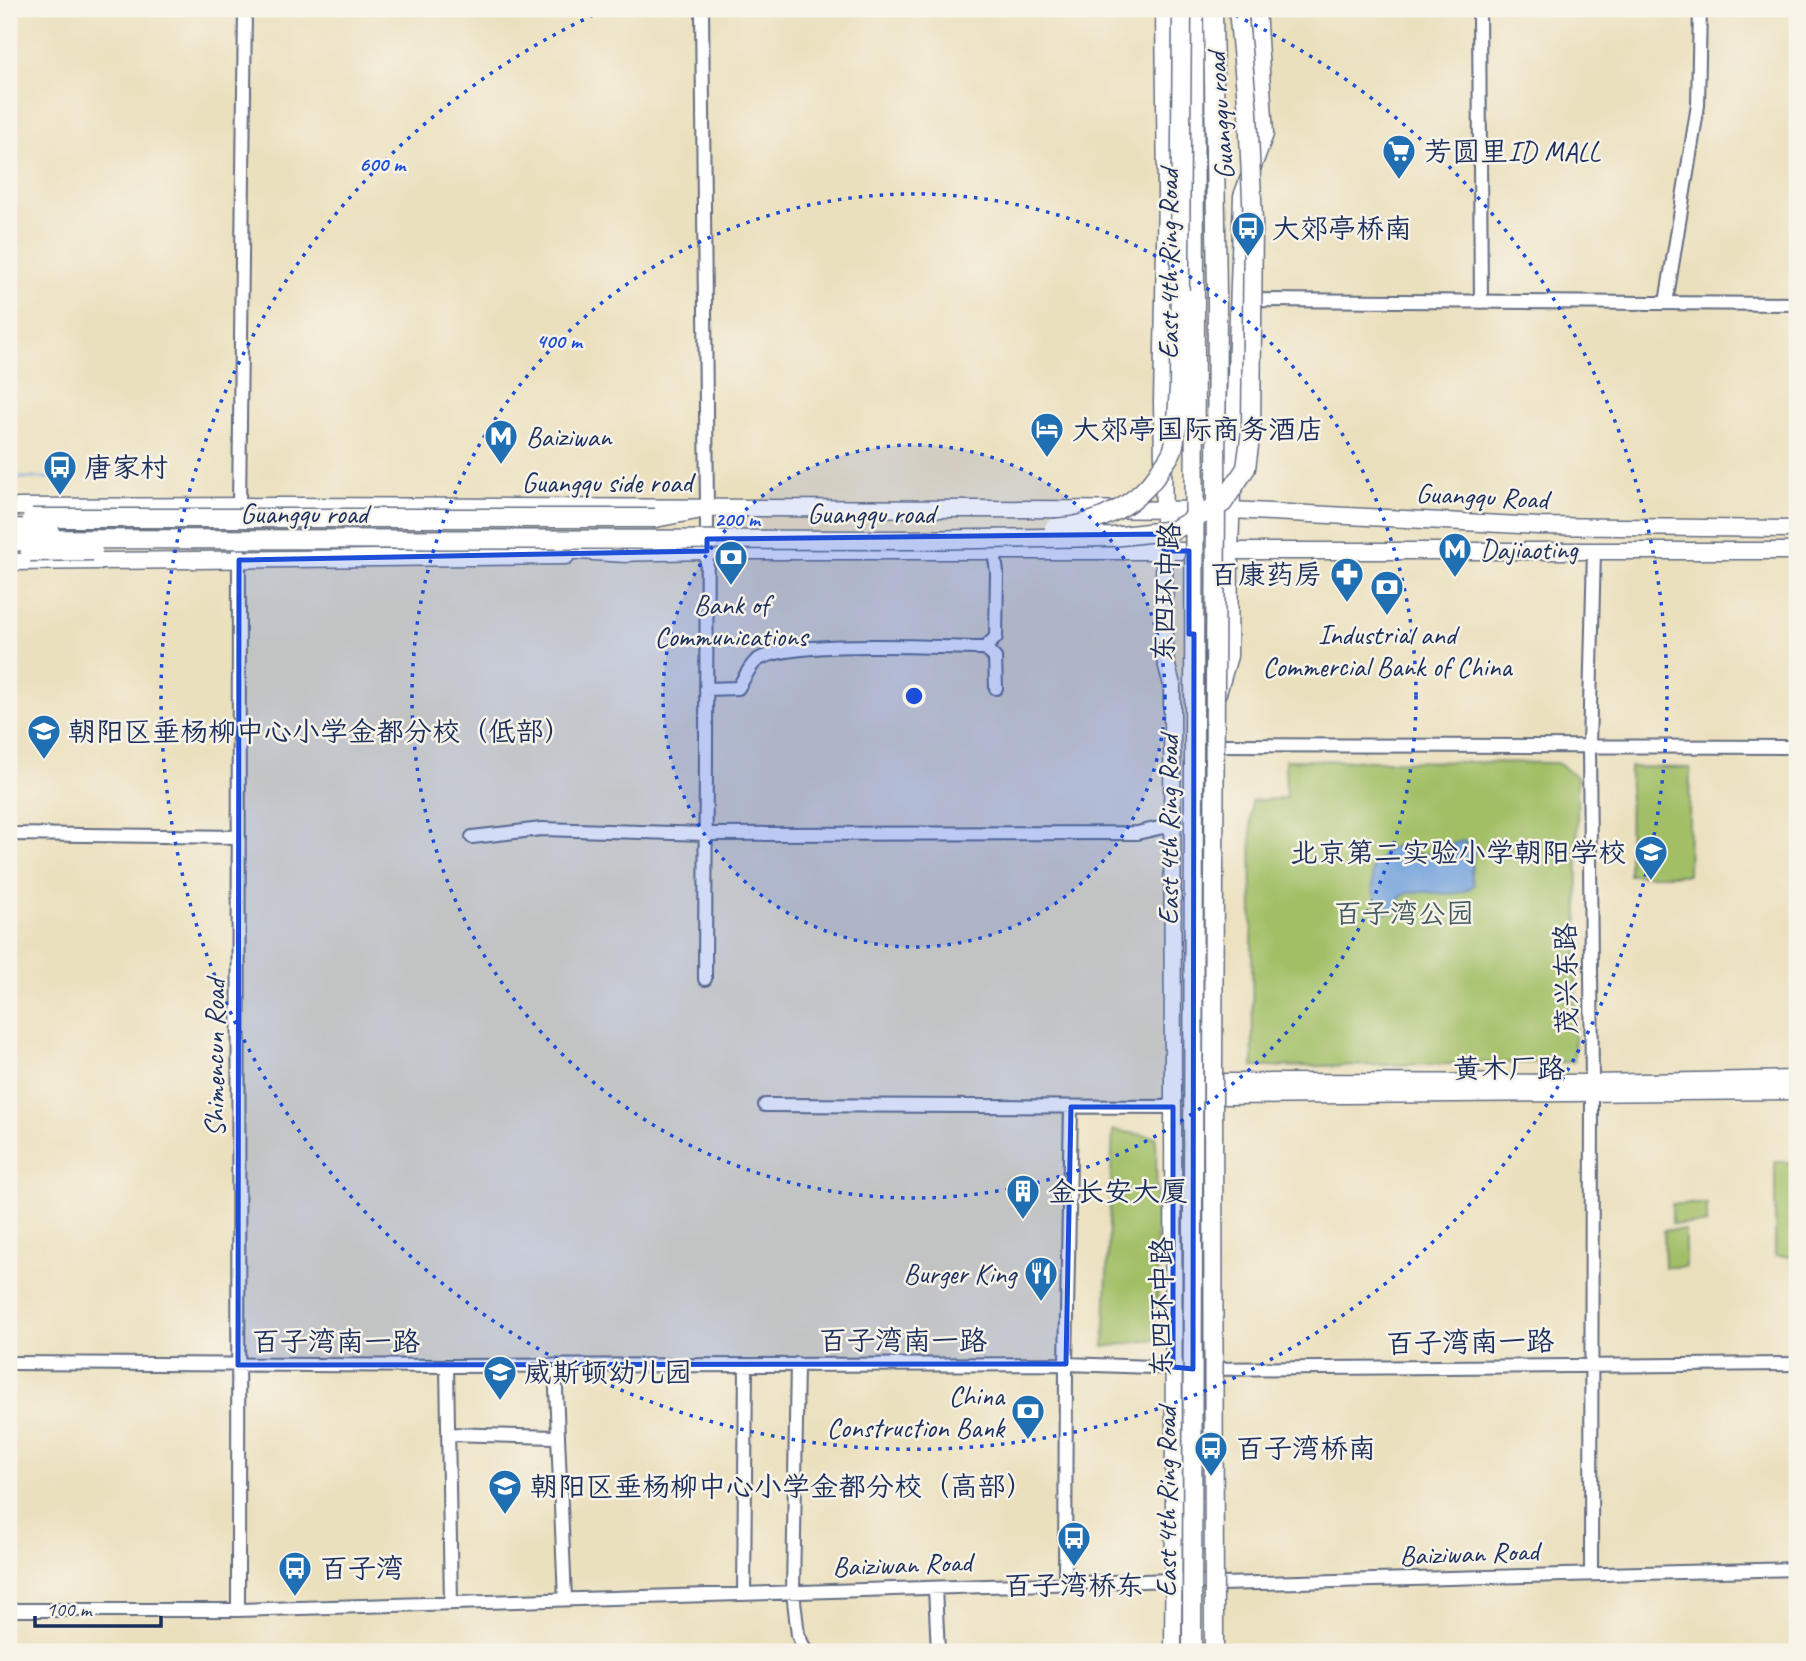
<svg xmlns="http://www.w3.org/2000/svg" width="1806" height="1661" font-family="Caveat,'LXGW WenKai TC',sans-serif">
  <style>
    .green { fill: #a2bf66; stroke: #5e7762; stroke-width: 2 }
    .water { fill: #72a2dc; stroke: #46689d; stroke-width: 2 }
    .lines { fill: none; stroke-linecap: round; stroke-linejoin: round }
    .stream { stroke: #72a2dc; stroke-width: 2.5 }
    .minor-casing { stroke: #646d80; stroke-width: 16 }
    .major-casing { stroke: #646d80; stroke-width: 19 }
    .highway-casing { stroke: #646d80; stroke-width: 21 }
    .minor { stroke: #fff; stroke-width: 12 }
    .major { stroke: #fff; stroke-width: 16 }
    .highway { stroke: #fff; stroke-width: 18 }
    .highway-bridge-casing { stroke: #646d80; stroke-width: 21; stroke-linecap: butt }
    .highway-bridge { stroke: #fff; stroke-width: 18 }
    .marked { fill: #1d4ed8; fill-opacity: 0.2; stroke: #1d4ed8; stroke-width: 5; stroke-linejoin: round }
    .ring { fill: none; stroke: #1d4ed8; stroke-width: 3.5; stroke-dasharray: 3.5 7 }
    .labels { text-anchor: middle; dominant-baseline: central; stroke-width: 5; stroke-linejoin: round; paint-order: stroke }
    .street-label { font-size: 28px; fill: #1b2f5e; stroke: #f7f3e8 }
    .poi-label { font-size: 28px; fill: #1b2f5e; stroke: #f7f3e8; text-anchor: start }
    .park-label { font-size: 28px; fill: #445a60; stroke: #f7f3e8 }
    .centre { fill: #1d4ed8; stroke: #f7f3e8; stroke-width: 3.5 }
    .ring-label { font-size: 21px; text-anchor: middle; font-weight: bold; fill: #1d4ed8; stroke: #f7f3e8; stroke-width: 5; stroke-linejoin: round; paint-order: stroke }
  </style>
  <rect width="100%" height="100%" fill="#f7f3e8"/>
  <filter id="ink" filterUnits="userSpaceOnUse"><feTurbulence type="fractalNoise" baseFrequency=".0143" numOctaves="2"/><feDisplacementMap in="SourceGraphic" scale="14" xChannelSelector="R" yChannelSelector="G"/><feConvolveMatrix kernelMatrix="1 2 1 2 8 2 1 2 1" color-interpolation-filters="sRGB"/></filter>
  <filter id="wash" filterUnits="userSpaceOnUse"><feTurbulence type="fractalNoise" baseFrequency=".00686" numOctaves="4" result="noise"/><feDisplacementMap in="SourceGraphic" scale="28" xChannelSelector="R" yChannelSelector="G"/><feGaussianBlur stdDeviation="1.57" result="paint"/><feColorMatrix in="noise" values="0 0 0 0 0 0 0 0 0 0 0 0 0 0 0 0 0 1.4 0 .05"/><feComposite in="paint" operator="in"/></filter>
  <g filter="url(#wash)">
    <rect width="100%" height="100%" fill="#ebe0be"/>
    <path class="green" d="M1285 760 1557 763 1577 777 1578 921 1574 1062 1253 1067 1251 801 1286 798Z
      M1630 767 1690 768 1688 875H1629Z
      M1113 1130 1156 1137 1158 1339 1104 1347Z
      M1775 1162H1797V1256H1775Z
      M1672 1204H1707V1224H1672Z
      M1664 1230H1685V1267H1665Z"/>
    <path class="water" d="M1462 841 1474 847 1471 874 1474 885C1452 905 1415 881 1400 898L1397 912 1380 913 1373 890 1372 868 1388 849 1398 846 1400 853 1431 854 1447 849 1450 845Z"/>
    <g class="lines">
      <path class="stream" d="M9 478H53"/>
    </g>
  </g>
  <g filter="url(#ink)">
    <g class="lines">
      <defs>
        <path id="minor" d="M702 9 707 508 705 979
          M1479 9 1481 302
          M1246 300 1797 304
          M1666 303 1698 105 1700 9
          M985 648 996 637 997 572 994 551
          M706 689 738 688C743 681 749 667 756 661 787 638 941 648 985 648L995 658 996 688
          M1221 745 1797 747
          M9 834 239 837
          M472 837 542 829 706 834 1137 833 1172 825
          M765 1105 1173 1107
          M9 1363 447 1366 1066 1364 1181 1368
          M797 1364 793 1592 798 1635 806 1652
          M447 1366 451 1603
          M555 1366 565 1599
          M1206 1369 1797 1364
          M448 1434 556 1437
          M1591 1574 1592 1083 1589 746 1594 551
          M1065 1583 1066 1364 1071 1107
          M935 1588 938 1652
          M744 1594 746 1365
          M9 1610H238L1174 1580 1219 1584 1797 1569
          M238 1610 239 506 245 9"/>
        <path id="major" d="M9 507 284 506 1232 510 1538 526 1797 529
          M1164 521 1162 402 1166 195 1164 9
          M1164 543 1165 659 1172 685 1174 1514 1173 1652
          M1202 543 1204 634 1208 692
          M613 553 707 551H1797
          M9 562 566 556
          M1218 693 1229 656 1230 551 1242 196 1265 134 1257 9
          M1221 1082 1592 1083 1797 1079
          M1221 1096 1797 1091
          M1205 1355 1202 1478 1206 1542"/>
        <path id="highway" d="M1194 9 1195 297
          M1213 9 1217 297
          M655 518 707 508
          M546 548 626 553"/>
      </defs>
      <use href="#minor" class="minor-casing"/>
      <use href="#major" class="major-casing"/>
      <use href="#highway" class="highway-casing"/>
      <use href="#minor" class="minor"/>
      <use href="#major" class="major"/>
      <use href="#highway" class="highway"/>
      <defs>
        <path id="highway-bridge" d="M32 518H655
          M9 528 50 529
          M1054 528C1097 526 1140 504 1162 467 1166 462 1171 455 1173 449 1178 431 1177 408 1179 389L1182 9
          M9 542 55 539 914 540 1113 537 1174 530 1223 503 1246 468 1251 431 1253 222 1248 112 1238 9
          M30 552 93 551
          M1192 1652 1195 297
          M1214 1652 1213 1070 1217 297"/>
      </defs>
      <use href="#highway-bridge" class="highway-bridge-casing"/>
      <use href="#highway-bridge" class="highway-bridge"/>
    </g>
  </g>
  <path class="marked" d="M1164 534V551H1189V634H1194L1193 1369 1173 1367V1107H1071L1066 1364 238 1365 239 560 707 551V539Z"/>
  <circle cx="914" cy="696" r="251" fill="#1d4ed8" fill-opacity=".12"/>
  <g class="ring">
    <circle cx="914" cy="696" r="251"/>
    <circle cx="914" cy="696" r="502"/>
    <path d="M1226 11A753 753 0 1 1 602 11"/>
  </g>
  <defs>
    <symbol id="supermarket-pin" viewBox="-11 -11 22 30"><path d="M0 17L-7.5 6A9.5 9.5 0 1 1 7.5 6Z" fill="#1f6fb2" stroke="#f7f3e8"/><path d="M-6-5.5h2.5l.6 2H6L4.5 2H-2.5L-4.4-4H-6ZM-1.5 3.2a1.3 1.3 0 1 0 .1 0ZM3 3.2a1.3 1.3 0 1 0 .1 0Z" fill="#fff"/></symbol>
    <symbol id="bus-pin" viewBox="-11 -11 22 30"><path d="M0 17L-7.5 6A9.5 9.5 0 1 1 7.5 6Z" fill="#1f6fb2" stroke="#f7f3e8"/><path d="M-5-6H5V4H4V6H2V4H-2V6H-4V4H-5ZM-3.5-4V0h7V-4ZM-3.5 1.2v1.5H-2V1.2ZM2 1.2v1.5H3.5V1.2Z" fill="#fff"/></symbol>
    <symbol id="hotel-pin" viewBox="-11 -11 22 30"><path d="M0 17L-7.5 6A9.5 9.5 0 1 1 7.5 6Z" fill="#1f6fb2" stroke="#f7f3e8"/><path d="M-6-4.5h1.5V1H6V5H4.5V3h-9V5H-6ZM-4 0a1.8 1.8 0 1 1 3.6 0ZM.5 0V-2.5h3Q6-2.5 6 0Z" fill="#fff"/></symbol>
    <symbol id="metro-pin" viewBox="-11 -11 22 30"><path d="M0 17L-7.5 6A9.5 9.5 0 1 1 7.5 6Z" fill="#1f6fb2" stroke="#f7f3e8"/><path d="M-5.5 5V-5H-3L0 0L3-5H5.5V5H3V-.5L0 4L-3-.5V5Z" fill="#fff"/></symbol>
    <symbol id="bank-pin" viewBox="-11 -11 22 30"><path d="M0 17L-7.5 6A9.5 9.5 0 1 1 7.5 6Z" fill="#1f6fb2" stroke="#f7f3e8"/><path d="M-6-4H6V4H-6ZM0-2.3a2.3 2.3 0 1 0 0 4.6a2.3 2.3 0 1 0 0-4.6Z" fill="#fff"/></symbol>
    <symbol id="pharmacy-pin" viewBox="-11 -11 22 30"><path d="M0 17L-7.5 6A9.5 9.5 0 1 1 7.5 6Z" fill="#1f6fb2" stroke="#f7f3e8"/><path d="M-2-6h4v4h4v4h-4v4h-4v-4h-4v-4h4Z" fill="#fff"/></symbol>
    <symbol id="school-pin" viewBox="-11 -11 22 30"><path d="M0 17L-7.5 6A9.5 9.5 0 1 1 7.5 6Z" fill="#1f6fb2" stroke="#f7f3e8"/><path d="M0-5L7-2L0 1L-7-2ZM-4 1L0 2.5L4 1V4Q0 6-4 4Z" fill="#fff"/></symbol>
    <symbol id="building-pin" viewBox="-11 -11 22 30"><path d="M0 17L-7.5 6A9.5 9.5 0 1 1 7.5 6Z" fill="#1f6fb2" stroke="#f7f3e8"/><path d="M-4-6H4V6H1V3H-1V6H-4ZM-2.5-4.3h1.7v1.8h-1.7ZM.8-4.3h1.7v1.8H.8ZM-2.5-1h1.7V.8h-1.7ZM.8-1h1.7V.8H.8Z" fill="#fff"/></symbol>
    <symbol id="restaurant-pin" viewBox="-11 -11 22 30"><path d="M0 17L-7.5 6A9.5 9.5 0 1 1 7.5 6Z" fill="#1f6fb2" stroke="#f7f3e8"/><path d="M-5-6h1v4h1v-4h1v4h1v-4h1v5L-1.5 .5V6h-2V.5L-5-1ZM5-6V6H3V1.5H1.5Q1.5-4 5-6Z" fill="#fff"/></symbol>
  </defs>
  <g fill-rule="evenodd">
    <use href="#supermarket-pin" x="1380" y="132" width="38" height="52"/>
    <use href="#bus-pin" x="1229" y="209" width="38" height="52"/>
    <use href="#hotel-pin" x="1028" y="410" width="38" height="52"/>
    <use href="#metro-pin" x="482" y="417" width="38" height="52"/>
    <use href="#bus-pin" x="41" y="448" width="38" height="52"/>
    <use href="#metro-pin" x="1436" y="530" width="38" height="52"/>
    <use href="#bank-pin" x="712" y="538" width="38" height="52"/>
    <use href="#pharmacy-pin" x="1328" y="555" width="38" height="52"/>
    <use href="#bank-pin" x="1368" y="568" width="38" height="52"/>
    <use href="#school-pin" x="25" y="712" width="38" height="52"/>
    <use href="#school-pin" x="1632" y="833" width="38" height="52"/>
    <use href="#building-pin" x="1004" y="1172" width="38" height="52"/>
    <use href="#restaurant-pin" x="1022" y="1254" width="38" height="52"/>
    <use href="#school-pin" x="481" y="1353" width="38" height="52"/>
    <use href="#bank-pin" x="1009" y="1392" width="38" height="52"/>
    <use href="#bus-pin" x="1192" y="1429" width="38" height="52"/>
    <use href="#school-pin" x="486" y="1467" width="38" height="52"/>
    <use href="#bus-pin" x="1055" y="1519" width="38" height="52"/>
    <use href="#bus-pin" x="276" y="1549" width="38" height="52"/>
  </g>
  <g class="labels">
    <g class="street-label">
      <text transform="translate(1220 116) rotate(-94)">Guangqu road</text>
      <text transform="translate(1168 264) rotate(-90)">East 4th Ring Road</text>
      <text x="607" y="482">Guangqu side road</text>
      <text transform="translate(1482 496) rotate(3)">Guangqu Road</text>
      <text x="304" y="513">Guangqu road</text>
      <text x="871" y="513">Guangqu road</text>
      <text transform="translate(1166 592) rotate(-87)">东四环中路</text>
      <text transform="translate(1168 830) rotate(-90)">East 4th Ring Road</text>
      <text transform="translate(1566 979) rotate(-91)">茂兴东路</text>
      <text transform="translate(214 1058) rotate(-90)">Shimencun Road</text>
      <text x="1509" y="1068">黄木厂路</text>
      <text transform="translate(1161 1307) rotate(-90)">东四环中路</text>
      <text x="903" y="1340">百子湾南一路</text>
      <text x="336" y="1341">百子湾南一路</text>
      <text transform="translate(1470 1342) rotate(-1)">百子湾南一路</text>
      <text transform="translate(1166 1502) rotate(-90)">East 4th Ring Road</text>
      <text transform="translate(1469 1553) rotate(-2)">Baiziwan Road</text>
      <text transform="translate(902 1564) rotate(-2)">Baiziwan Road</text>
    </g>
    <g class="poi-label">
      <text x="1424" y="151">芳圆里ID MALL</text>
      <text x="1272" y="228">大郊亭桥南</text>
      <text x="1072" y="429">大郊亭国际商务酒店</text>
      <text x="526" y="436">Baiziwan</text>
      <text x="84" y="467">唐家村</text>
      <text x="1480" y="549">Dajiaoting</text>
      <text x="1322" y="574" text-anchor="end">百康药房</text>
      <text x="731" y="604" text-anchor="middle">Bank of<tspan x="731" dy="32">Communications</tspan></text>
      <text x="1387" y="634" text-anchor="middle">Industrial and<tspan x="1387" dy="32">Commercial Bank of China</tspan></text>
      <text x="68" y="731">朝阳区垂杨柳中心小学金都分校（低部）</text>
      <text x="1626" y="852" text-anchor="end">北京第二实验小学朝阳学校</text>
      <text x="1048" y="1191">金长安大厦</text>
      <text x="1016" y="1273" text-anchor="end">Burger King</text>
      <text x="524" y="1372">威斯顿幼儿园</text>
      <text x="1004" y="1395" text-anchor="end">China<tspan x="1004" dy="32">Construction Bank</tspan></text>
      <text x="1236" y="1448">百子湾桥南</text>
      <text x="530" y="1486">朝阳区垂杨柳中心小学金都分校（高部）</text>
      <text x="320" y="1568">百子湾</text>
      <text x="1074" y="1585" text-anchor="middle">百子湾桥东</text>
    </g>
    <g class="park-label">
      <text x="1404" y="913">百子湾公园</text>
    </g>
  </g>
  <circle cx="914" cy="696" r="10" class="centre"/>
  <g class="ring-label">
    <text x="382" y="171">600 m</text>
    <text x="559" y="348">400 m</text>
    <text x="737" y="526">200 m</text>
  </g>
  <rect width="1806" height="1661" fill="none" stroke="#f7f3e8" stroke-width="35"/>
  <path d="M35 1616v10h126v-10" fill="none" stroke="#1b2f5e" stroke-width="3.5"/>
  <text x="46" y="1616" font-size="21" fill="#1b2f5e" stroke="#f7f3e8" stroke-width="5" paint-order="stroke">100 m</text>
</svg>
